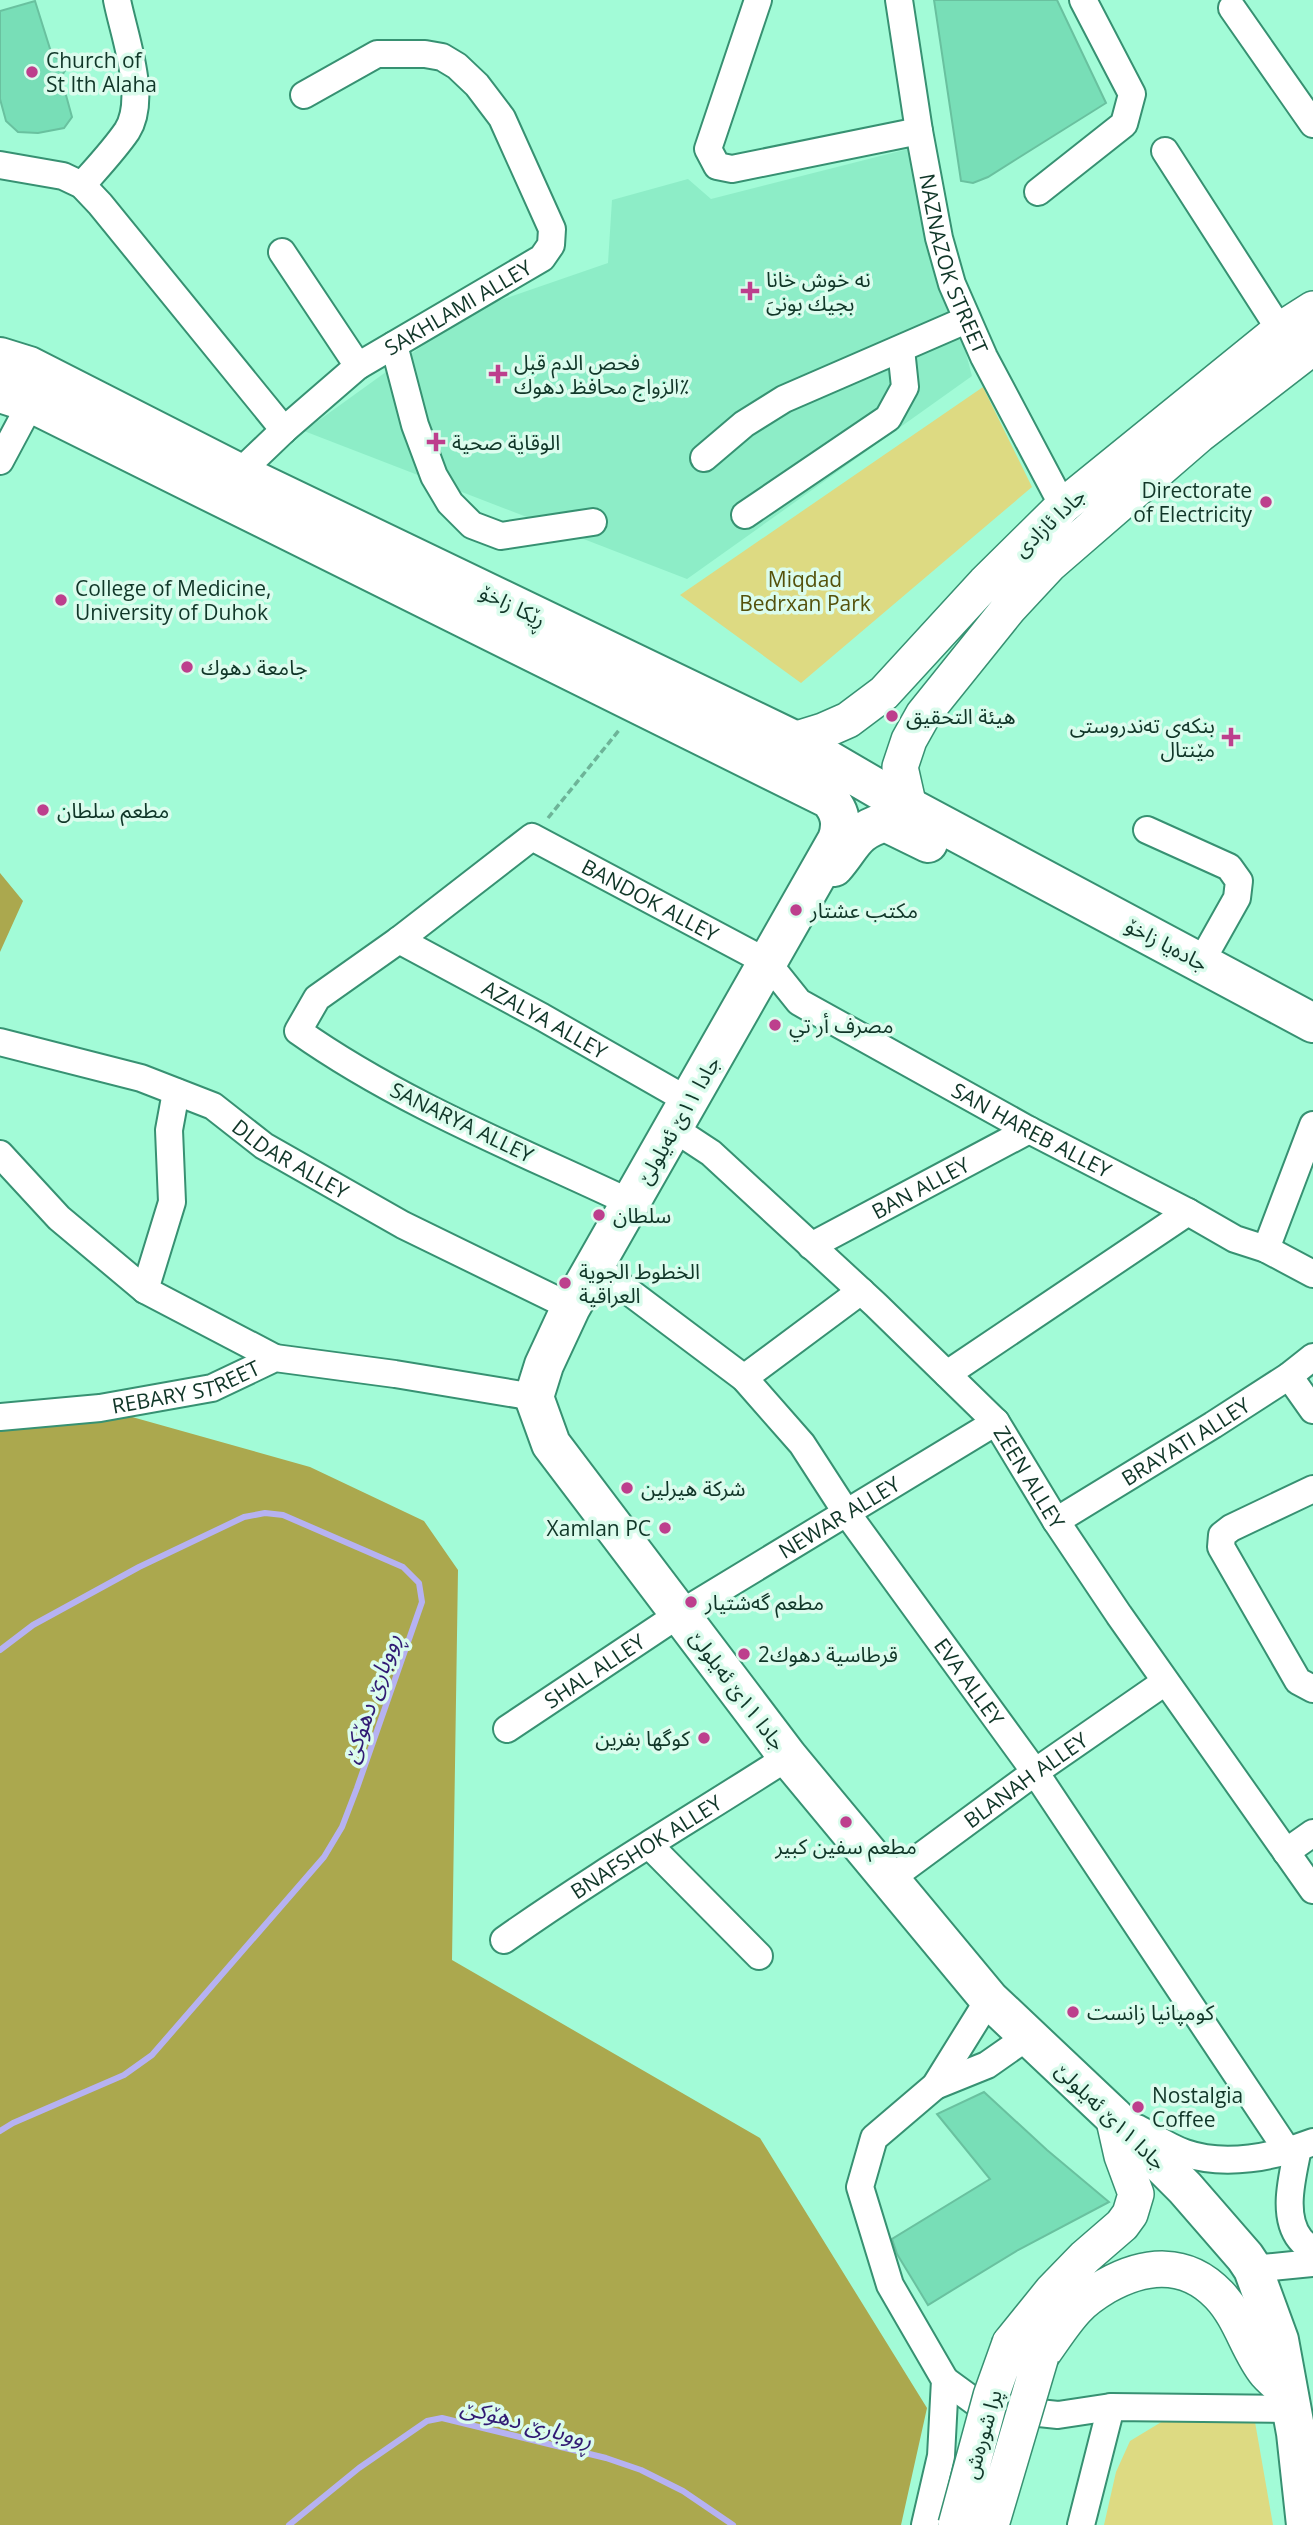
<svg xmlns="http://www.w3.org/2000/svg" width="1313" height="2525" font-family="'Open Sans','Noto Sans Arabic',sans-serif">
  <style>
    .built { fill: #8dedc7 }
    .green { fill: #ddda82 }
    .forest { fill: #aba84e }
    .lines { fill: none; stroke-linecap: round; stroke-linejoin: round }
    .stream { stroke: #b6b2f2; stroke-width: 6 }
    .building { fill: #78deb7; stroke: #69c19f; stroke-width: 2 }
    .minor-casing { stroke: #379172; stroke-width: 30 }
    .major-casing { stroke: #379172; stroke-width: 38 }
    .highway-casing { stroke: #379172; stroke-width: 42 }
    .path { stroke: #6db498; stroke-width: 3.5; stroke-dasharray: 7 3.5; stroke-linecap: butt }
    .minor { stroke: #fff; stroke-width: 26 }
    .major { stroke: #fff; stroke-width: 35 }
    .highway { stroke: #fff; stroke-width: 38 }
    .major-bridge-casing { stroke: #379172; stroke-width: 38; stroke-linecap: butt }
    .major-bridge { stroke: #fff; stroke-width: 35 }
    .poi-dot { fill: #bd3f8d; stroke: #dbfced; stroke-width: 2.5 }
    .labels { text-anchor: middle; dominant-baseline: central; stroke-width: 7; stroke-linejoin: round; paint-order: stroke }
    .poi-label { font-size: 21px; fill: #103628; stroke: #dbfced; text-anchor: start }
    .street-label { font-size: 21px; fill: #103628; stroke: #dbfced }
    .park-label { font-size: 21px; fill: #54510b; stroke: #dbfced }
    .water-label { font-size: 23px; font-style: italic; fill: #311b74; stroke: #dbfced }
  </style>
  <rect width="100%" height="100%" fill="#a2fbd7"/>
  <path class="built" d="M912 148 972 376 687 579 304 431 472 310 608 263 612 200 688 179 711 199Z"/>
  <path class="green" d="M983 387 1032 487 801 683 680 595Z
    M1163 2421 1255 2422 1273 2525H1104L1116 2472 1130 2441Z"/>
  <path class="forest" d="M0 873 23 901 0 952Z
    M100 1408 310 1467 424 1521 458 1570 452 1960 760 2138 927 2408 901 2525H0V1417Z"/>
  <g class="lines">
    <path class="stream" d="M0 1650 33 1625 139 1567 244 1517 265 1513 283 1515 403 1567 419 1583 422 1602 357 1788 342 1827 324 1857 152 2055 124 2075 13 2123 0 2131
      M289 2525 359 2468 427 2421 442 2418 606 2458 641 2470 683 2491 733 2525"/>
  </g>
  <path class="building" d="M934 0H1057L1106 103 988 177 973 183 961 181Z
    M35 1 52 55 68 66 61 77 72 117 64 128 38 133 18 132 6 121 0 99V11Z
    M984 2092 1047 2150 1109 2202 1018 2250 928 2305 897 2254 892 2239 990 2179 937 2114Z"/>
  <g class="lines">
    <defs>
      <g id="minor">
        <path d="M758 0 708 149 717 166 732 169 919 131"/>
        <path id="s1" d="M899 0 919 131 939 238 952 284 984 357 1063 506"/>
        <path d="M1232 8 1313 124"/>
        <path d="M1165 151 1280 330"/>
        <path d="M0 165 63 176 82 185 100 204 284 430"/>
        <path d="M82 185C97 168 114 150 127 131 148 98 124 36 117 0"/>
        <path d="M1038 192 1124 124 1132 94 1083 0"/>
        <path d="M282 252 358 366"/>
        <path d="M394 345 415 425 434 476 450 503 472 525 501 536 593 522"/>
        <path d="M704 458 744 424 784 399 966 320"/>
        <path d="M0 461 31 403"/>
        <path id="s2" d="M239 473 284 430 358 366 542 258 551 245 552 229 502 118 477 85 457 66 442 57 425 54H377L304 95"/>
        <path d="M745 515 888 418 905 387 901 349"/>
        <path d="M1147 830 1229 867 1239 881 1237 898 1201 962"/>
        <path id="s3" d="M399 940 542 1017 689 1101"/>
        <path id="s4" d="M0 1042 141 1078 213 1106 264 1146 403 1225 571 1307"/>
        <path id="s5" d="M673 1128 711 1153 876 1305 996 1422 1056 1521 1119 1615 1313 1890"/>
        <path d="M0 1154 59 1218 145 1290 275 1358"/>
        <path id="s6" d="M631 1203C519 1150 400 1103 298 1031L317 998 399 940 532 837 767 962 799 1002 1029 1130 1188 1212 1235 1239 1266 1249 1313 1274"/>
        <path id="s7" d="M811 1246 1029 1130"/>
        <path d="M1266 1249 1313 1125"/>
        <path id="s8" d="M595 1266 744 1378 802 1444 846 1512 1035 1772 1287 2150"/>
        <path d="M145 1290 172 1202 169 1130 176 1092"/>
        <path d="M947 1374 1188 1212"/>
        <path d="M1289 1376 1313 1410"/>
        <path d="M744 1378 861 1291"/>
        <path id="s9" d="M0 1417 100 1408 212 1388 275 1358 395 1374 534 1397"/>
        <path d="M1313 1489 1231 1528 1222 1535 1221 1547 1298 1681 1313 1689"/>
        <path id="s10" d="M1056 1521 1213 1425 1289 1376 1313 1357"/>
        <path id="s11" d="M507 1729 681 1613 996 1422"/>
        <path d="M650 1846 759 1956"/>
        <path d="M1286 1852 1313 1833"/>
        <path id="s12" d="M890 1879 1035 1772 1165 1682"/>
        <path id="s13" d="M504 1940C596 1875 693 1818 788 1757"/>
        <path d="M935 2086 987 2065 1027 2037"/>
        <path d="M1137 2128C1152 2136 1168 2147 1185 2153 1225 2167 1275 2157 1313 2142"/>
        <path d="M1298 2148C1293 2175 1281 2215 1300 2239 1303 2243 1309 2247 1313 2249"/>
        <path d="M1253 2269 1313 2263"/>
        <path d="M945 2380 982 2407 1058 2415 1111 2407"/>
        <path d="M925 2525 941 2456 945 2380 890 2285 860 2187 874 2138 935 2086 989 1999"/>
        <path d="M1081 2525 1111 2407 1292 2409"/>
      </g>
      <path id="major" d="M794 740 823 731 848 720 884 693 985 583 1063 506 1280 330 1313 309
        M909 807 900 767 909 740 923 715 1009 608 1049 565 1199 435 1313 347
        M1010 2343 1052 2291 1085 2257 1122 2225 1130 2214 1136 2194 1122 2156 1113 2116
        M1041 2356C1052 2341 1063 2323 1076 2309 1084 2300 1096 2292 1106 2286 1145 2264 1186 2260 1219 2295 1241 2318 1248 2351 1266 2373 1273 2381 1282 2388 1290 2395"/>
      <path id="highway" d="M0 357 29 366 239 473 794 740 909 807 1313 1023
        M0 393 31 403 829 799C840 811 843 824 837 840L571 1307 544 1365 534 1397 551 1444 788 1757 989 1999 1113 2116 1185 2188 1245 2257 1253 2269 1279 2340 1296 2433 1306 2525
        M834 867C854 844 853 832 885 822L928 843"/>
    </defs>
    <use href="#minor" class="minor-casing"/>
    <use href="#major" class="major-casing"/>
    <use href="#highway" class="highway-casing"/>
    <path class="path" d="M548 818 620 729"/>
    <use href="#minor" class="minor"/>
    <use href="#major" class="major"/>
    <use href="#highway" class="highway"/>
    <defs>
      <path id="major-bridge" d="M956 2525 991 2396 1010 2343
        M991 2525 1041 2356"/>
    </defs>
    <use href="#major-bridge" class="major-bridge-casing"/>
    <use href="#major-bridge" class="major-bridge"/>
  </g>
  <g class="poi-dot">
    <circle cx="32" cy="72" r="7"/>
    <path d="M746.5 280.5h7v7h7v7h-7v7h-7v-7h-7v-7h7z"/>
    <path d="M494.5 363.5h7v7h7v7h-7v7h-7v-7h-7v-7h7z"/>
    <path d="M432.5 431.5h7v7h7v7h-7v7h-7v-7h-7v-7h7z"/>
    <circle cx="1266" cy="502" r="7"/>
    <circle cx="61" cy="600" r="7"/>
    <circle cx="187" cy="667" r="7"/>
    <circle cx="892" cy="716" r="7"/>
    <path d="M1227.5 726.5h7v7h7v7h-7v7h-7v-7h-7v-7h7z"/>
    <circle cx="43" cy="810" r="7"/>
    <circle cx="796" cy="910" r="7"/>
    <circle cx="775" cy="1025" r="7"/>
    <circle cx="599" cy="1215" r="7"/>
    <circle cx="565" cy="1283" r="7"/>
    <circle cx="627" cy="1488" r="7"/>
    <circle cx="665" cy="1528" r="7"/>
    <circle cx="691" cy="1602" r="7"/>
    <circle cx="744" cy="1654" r="7"/>
    <circle cx="704" cy="1738" r="7"/>
    <circle cx="846" cy="1822" r="7"/>
    <circle cx="1073" cy="2012" r="7"/>
    <circle cx="1138" cy="2107" r="7"/>
  </g>
  <g class="labels">
    <g class="poi-label">
      <text x="46" y="60">Church of<tspan x="46" dy="24">St Ith Alaha</tspan></text>
      <text x="766" y="279">نه خوش خانا<tspan x="766" dy="24">بجيك بونىَ</tspan></text>
      <text x="514" y="362">فحص الدم قبل<tspan x="514" dy="24">الزواج محافظ دهوك٪</tspan></text>
      <text x="452" y="442">الوقایة صحیة</text>
      <text x="1252" y="490" text-anchor="end">Directorate<tspan x="1252" dy="24">of Electricity</tspan></text>
      <text x="75" y="588">College of Medicine,<tspan x="75" dy="24">University of Duhok</tspan></text>
      <text x="201" y="667">جامعة دهوك</text>
      <text x="906" y="716">هيئة التحقيق</text>
      <text x="1215" y="725" text-anchor="end">بنکەی تەندروستی<tspan x="1215" dy="24">مێنتال</tspan></text>
      <text x="57" y="810">مطعم سلطان</text>
      <text x="810" y="910">مكتب عشتار</text>
      <text x="789" y="1025">مصرف أر تي</text>
      <text x="613" y="1215">سلطان</text>
      <text x="579" y="1271">الخطوط الجوية<tspan x="579" dy="24">العراقية</tspan></text>
      <text x="641" y="1488">شركة هيرلين</text>
      <text x="651" y="1528" text-anchor="end">Xamlan PC</text>
      <text x="705" y="1602">مطعم گەشتیار</text>
      <text x="758" y="1654">قرطاسية دهوك2</text>
      <text x="690" y="1738" text-anchor="end">كوگها بفرين</text>
      <text x="846" y="1846" text-anchor="middle">مطعم سفين كبير</text>
      <text x="1087" y="2012">كومپانيا زانست</text>
      <text x="1152" y="2095">Nostalgia<tspan x="1152" dy="24">Coffee</tspan></text>
    </g>
    <g class="street-label">
      <text stroke="none"><textPath href="#s1" startOffset="270">NAZNAZOK STREET</textPath></text>
      <text stroke="none"><textPath href="#s2" startOffset="276">SAKHLAMI ALLEY</textPath></text>
      <text transform="translate(1049 522) rotate(-43)">جادا ئازادی</text>
      <text transform="translate(513 605) rotate(26)">ڕێکا زاخۆ</text>
      <text stroke="none"><textPath href="#s6" startOffset="816">BANDOK ALLEY</textPath></text>
      <text transform="translate(1167 944) rotate(28)">جادەیا زاخۆ</text>
      <text stroke="none"><textPath href="#s3" startOffset="166">AZALYA ALLEY</textPath></text>
      <text transform="translate(678 1120) rotate(-60)">جادا ١١ێ ئه‌یلولێ</text>
      <text transform="translate(462 1122) rotate(26)">SANARYA ALLEY</text>
      <text stroke="none"><textPath href="#s6" startOffset="1265">SAN HAREB ALLEY</textPath></text>
      <text stroke="none"><textPath href="#s4" startOffset="317">DLDAR ALLEY</textPath></text>
      <text stroke="none"><textPath href="#s7" startOffset="124">BAN ALLEY</textPath></text>
      <text stroke="none"><textPath href="#s9" startOffset="189">REBARY STREET</textPath></text>
      <text stroke="none"><textPath href="#s10" startOffset="152">BRAYATI ALLEY</textPath></text>
      <text stroke="none"><textPath href="#s5" startOffset="502">ZEEN ALLEY</textPath></text>
      <text stroke="none"><textPath href="#s11" startOffset="394">NEWAR ALLEY</textPath></text>
      <text stroke="none"><textPath href="#s11" startOffset="105">SHAL ALLEY</textPath></text>
      <text stroke="none"><textPath href="#s8" startOffset="565">EVA ALLEY</textPath></text>
      <text transform="translate(738 1690) rotate(53)">جادا ١١ێ ئه‌یلولێ</text>
      <text stroke="none"><textPath href="#s12" startOffset="168">BLANAH ALLEY</textPath></text>
      <text stroke="none"><textPath href="#s13" startOffset="170">BNAFSHOK ALLEY</textPath></text>
      <text transform="translate(1111 2116) rotate(44)">جادا ١١ێ ئه‌یلولێ</text>
      <text transform="translate(982 2434) rotate(-74)">پرا شورەش</text>
    </g>
    <g class="park-label">
      <text x="805" y="579">Miqdad<tspan x="805" dy="24">Bedrxan Park</tspan></text>
    </g>
    <g class="water-label">
      <text transform="translate(370 1698) rotate(-71)">ڕووبارێ دهۆكێ</text>
      <text transform="translate(527 2422) rotate(15)">ڕووبارێ دهۆكێ</text>
    </g>
  </g>
</svg>
